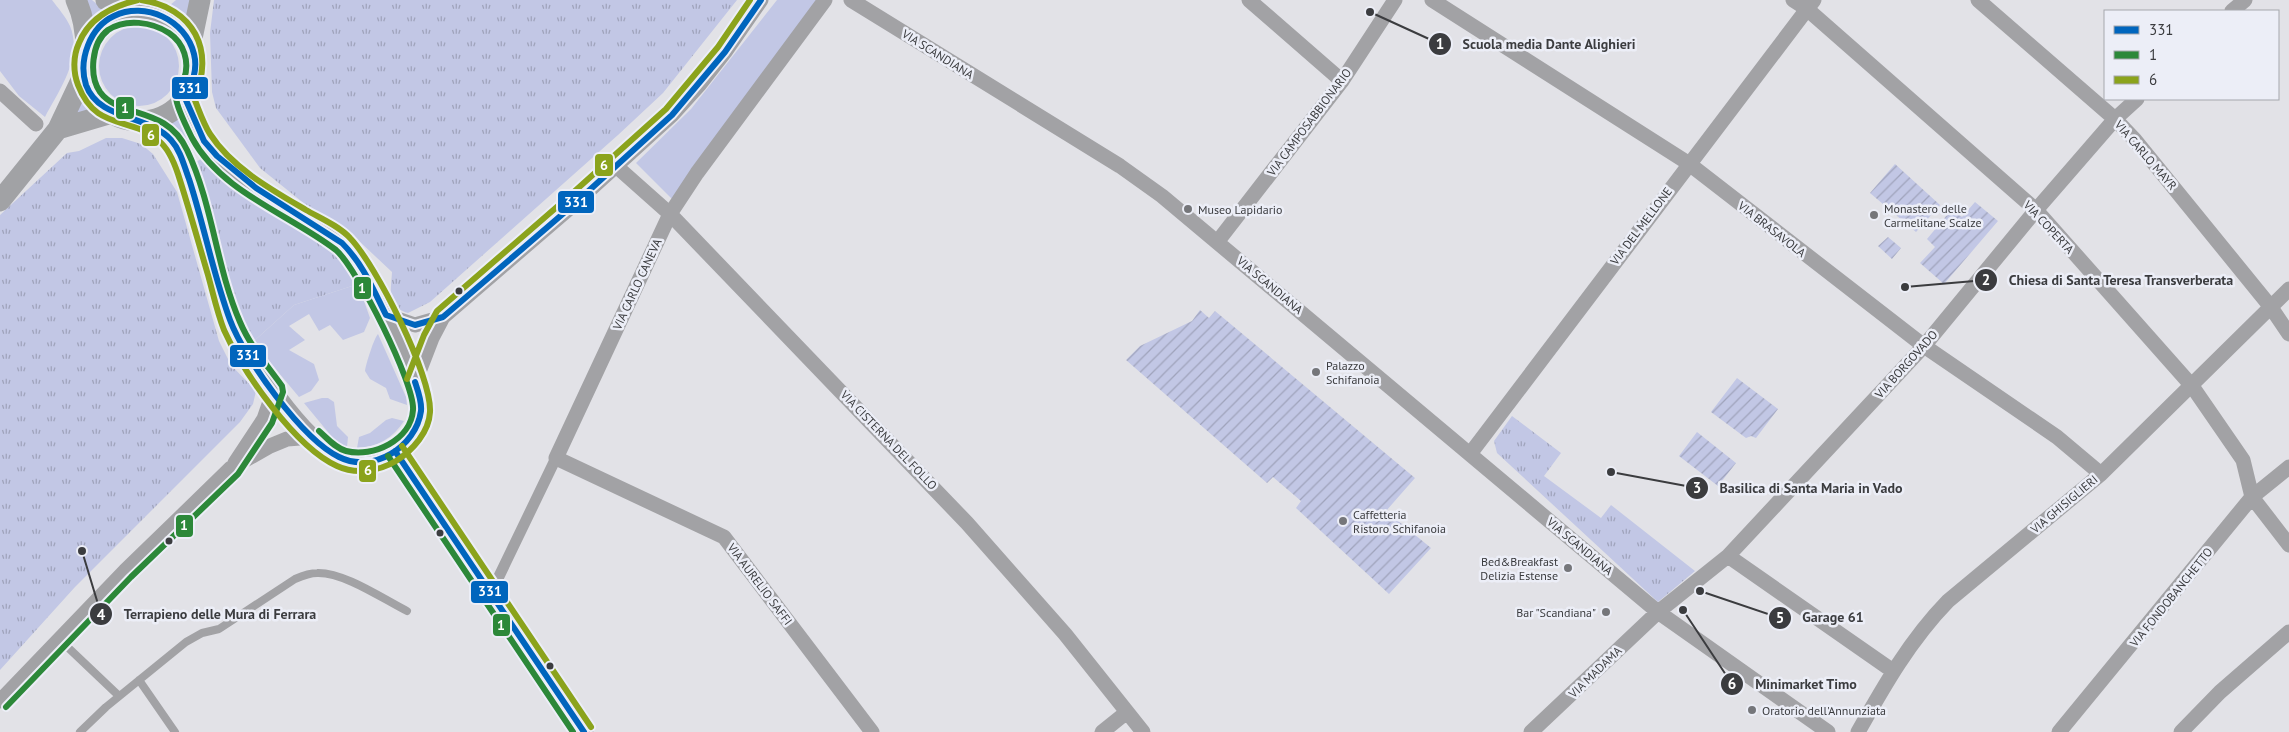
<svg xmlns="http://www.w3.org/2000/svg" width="2289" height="732" font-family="'PT Sans',sans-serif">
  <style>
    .grass { fill: #c2c7e5 }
    .park { fill: url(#park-tufts) }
    .garden { fill: url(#garden-furrows) }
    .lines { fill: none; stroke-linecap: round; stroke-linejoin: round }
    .service { stroke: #a2a2a5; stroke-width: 8 }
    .pedestrian { stroke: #a2a2a5; stroke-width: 11 }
    .minor { stroke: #a2a2a5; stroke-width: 15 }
    .tertiary { stroke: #a2a2a5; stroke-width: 19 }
    .secondary { stroke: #a1a2a5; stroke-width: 21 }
    .bus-1-casing { stroke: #eceef7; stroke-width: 10 }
    .bus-2-casing { stroke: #eceef7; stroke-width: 10 }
    .bus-3-casing { stroke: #eceef7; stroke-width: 10 }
    .bus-1 { stroke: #0065bd; stroke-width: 6 }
    .bus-2 { stroke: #2c8839; stroke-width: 6 }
    .bus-3 { stroke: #8ba31c; stroke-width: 6 }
    .poi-dot { fill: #75767a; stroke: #eceef7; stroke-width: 2 }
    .bus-dot { fill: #3b3c3f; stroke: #eceef7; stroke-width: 2 }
    .labels { text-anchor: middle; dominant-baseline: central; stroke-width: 5; stroke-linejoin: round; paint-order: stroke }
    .street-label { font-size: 12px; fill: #3b3c3f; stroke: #eceef7 }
    .poi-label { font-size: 12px; fill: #3b3c3f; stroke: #eceef7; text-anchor: start }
    .leader { fill: none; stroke: #3b3c3f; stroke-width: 2 }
    .callout-dot { fill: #3b3c3f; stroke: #eceef7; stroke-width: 2 }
    .mark-label { font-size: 15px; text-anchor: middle; font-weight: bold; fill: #fff }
    .callout-label { font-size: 14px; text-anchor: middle; font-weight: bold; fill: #3b3c3f; stroke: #eceef7; stroke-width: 5; stroke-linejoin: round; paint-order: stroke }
    .line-badge { stroke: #eceef7; stroke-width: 2 }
    .badge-label { font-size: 14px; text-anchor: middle; font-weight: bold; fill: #fff }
  </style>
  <defs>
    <pattern id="park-tufts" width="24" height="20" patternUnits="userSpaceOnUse" patternTransform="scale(1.25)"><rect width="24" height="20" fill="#c2c7e5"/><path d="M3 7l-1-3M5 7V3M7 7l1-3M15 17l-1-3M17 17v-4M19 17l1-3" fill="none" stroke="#9fa3bb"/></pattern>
    <pattern id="garden-furrows" width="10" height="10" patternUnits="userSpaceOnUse" patternTransform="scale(1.25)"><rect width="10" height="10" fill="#c2c7e5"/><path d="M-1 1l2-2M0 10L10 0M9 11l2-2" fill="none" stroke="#9fa3bb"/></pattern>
  </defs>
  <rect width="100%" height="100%" fill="#e2e2e7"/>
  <path class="grass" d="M0 0H52C58 8 66 17 70 26 83 58 59 90 45 117L19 96 0 71Z
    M81 0H92L105 11 93 20Z
    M176 0H193L189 20 169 6Z
    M777 0H817L672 199 636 163 691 109Z
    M99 66a40 40 0 1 1 80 0a40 40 0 1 1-80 0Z
    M85 88 96 108 65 123Z
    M181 116 196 142 184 149 166 124Z
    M358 284 370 318 364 332 343 340 330 325 319 331 309 314 289 326 305 340 289 350 314 364 319 380 311 391 299 397 253 342 294 305Z
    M378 334 406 397 407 405 390 399 386 388 370 379 365 371C366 364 374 338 378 334Z
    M322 398H328L334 402 337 426 348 437 347 447 337 443 304 403Z
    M392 418 404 421C393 438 378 447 357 448L359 437 370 433 386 420Z"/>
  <path class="park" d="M214 0H737L663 93 618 135 430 302 408 313C386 307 391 291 392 272L359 241 306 205 260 168 216 108 212 92 210 33Z
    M106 138H122L141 144 153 154 177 192 219 341 231 365 256 391 253 404 240 422 75 587 0 670V215L67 153 79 151Z
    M206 156 245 187 337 251 358 284 294 305 253 342 241 326 191 165Z
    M1512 416 1561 453 1544 476 1601 518 1611 505 1695 571 1658 602 1497 453 1494 441Z"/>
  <path class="garden" d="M1895 164 1940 205 1916 232 1870 193Z
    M1975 202 1998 221 1944 284 1920 263 1935 247 1927 239 1952 209 1962 217Z
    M1888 237 1901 248 1892 259 1878 246Z
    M1200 310 1209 318 1215 311 1415 478 1386 511 1431 548 1389 594 1296 508 1301 501 1273 477 1267 483 1126 360 1140 346 1192 321Z
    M1737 378 1778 409 1756 438 1751 436 1746 438 1711 412Z
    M1697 432 1736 463 1718 486 1679 456Z"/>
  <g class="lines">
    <path class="service" d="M59 639 119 696
      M139 680 175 732
      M80 732 106 707 186 642 202 633 219 629 295 579C302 576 309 573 317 573 344 572 383 599 407 611"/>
    <path class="pedestrian" d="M491 593 556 458"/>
    <path class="minor" d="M825 0 697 173 670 214 556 458 724 537 872 732
      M851 0 1120 166 1162 196 1658 612 1828 732
      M1249 0 1342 81
      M1432 0 1688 163 1924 346 2057 437 2101 474
      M1793 0 1807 9 2036 210 2192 386 2243 460 2252 497 2289 545
      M1978 0 2115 119 2135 140 2270 306 2289 334
      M2232 11 2245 0
      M0 91 36 124
      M616 166 670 214 967 523 1065 634 1143 732
      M1218 241 1342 81 1395 0
      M386 315 415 325 443 317
      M415 382 432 338 443 317 572 206 672 115 700 84 725 52 761 0
      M1470 454 1814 0
      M235 463 264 419 274 390
      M1728 556 1893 671
      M0 701 125 571 231 468 270 446 287 439 313 437
      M1102 732 1127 712
      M1531 732 1658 612 1728 556 1924 346 2036 210 2115 119 2137 99
      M1858 732C1884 686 1910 640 1948 601L2101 474 2289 289
      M2059 732 2252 497 2289 467
      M2181 732 2220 692 2289 632"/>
    <path class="tertiary" d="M146 122C163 131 172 140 181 156L231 324C251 362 300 439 340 458 357 467 378 462 394 452 408 442 421 428 422 409 422 388 407 364 399 345 384 312 371 267 342 243 329 232 312 224 297 215 266 195 228 173 205 142 196 130 191 112 185 98
      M395 451 584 732"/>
    <path class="secondary" d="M76 0C84 17 86 32 86 50
      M106 0 131 10
      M84 65a56 56 0 1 1 112 0a56 56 0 1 1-112 0Z
      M191 43 200 0
      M58 129 112 113
      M0 201 58 129 84 74"/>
    <defs>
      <path id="bus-1" d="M415 382C418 391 422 401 421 411 416 447 373 474 339 457 302 439 244 358 230 320 213 274 204 225 189 179 184 166 181 151 171 140 148 114 99 121 86 85 78 60 90 27 114 16 145 1 186 20 194 54 198 70 192 84 185 98L204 141 217 156 256 188 342 243C363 264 373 289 386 315L415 325 443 317 572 206 672 115 725 52 761 0
        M395 451 584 732"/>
      <path id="bus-2" d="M388 456 573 732
        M6 707 131 577 238 474 272 423 283 392 282 386C267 365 250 346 240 322 216 267 213 205 187 150 166 105 120 119 100 92 89 76 91 43 108 30 126 18 152 22 169 33 184 43 190 62 184 79 182 84 177 91 176 97 176 105 188 130 192 138 221 192 289 214 336 250 357 268 415 384 413 410 411 440 373 458 346 451 335 448 327 438 319 431"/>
      <path id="bus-3" d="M138 0C112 6 89 18 79 43 73 56 73 72 78 85 96 132 130 115 159 141 169 149 174 162 178 174 189 208 198 241 208 275 213 293 217 312 224 330 243 372 295 447 337 466 356 475 379 471 396 461 413 450 429 432 430 412 432 376 376 265 350 238 339 226 320 218 306 210 272 190 232 168 210 134 203 123 199 110 194 98 216 51 193 7 141 0
        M407 379 424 335 437 311 566 199 666 109 718 47 750 0
        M402 446 591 727"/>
    </defs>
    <use href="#bus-1" class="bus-1-casing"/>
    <use href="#bus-2" class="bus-2-casing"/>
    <use href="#bus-3" class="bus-3-casing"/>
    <use href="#bus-1" class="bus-1"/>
    <use href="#bus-2" class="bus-2"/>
    <use href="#bus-3" class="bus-3"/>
  </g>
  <g class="poi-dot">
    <circle cx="1188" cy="209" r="5"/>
    <circle cx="1874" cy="215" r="5"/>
    <circle cx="1316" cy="372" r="5"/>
    <circle cx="1343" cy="521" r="5"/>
    <circle cx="1568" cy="568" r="5"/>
    <circle cx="1606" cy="612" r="5"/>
    <circle cx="1752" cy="710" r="5"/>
  </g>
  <g class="bus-dot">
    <circle cx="459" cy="291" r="4.5"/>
    <circle cx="440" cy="533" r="4.5"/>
    <circle cx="169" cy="541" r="4.5"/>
    <circle cx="550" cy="666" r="4.5"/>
  </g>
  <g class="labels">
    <g class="street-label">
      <text transform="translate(938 54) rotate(32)">VIA SCANDIANA</text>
      <text transform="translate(1309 122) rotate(-53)">VIA CAMPOSABBIONARIO</text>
      <text transform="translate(2146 155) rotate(49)">VIA CARLO MAYR</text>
      <text transform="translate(1641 226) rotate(-53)">VIA DEL MELLONE</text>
      <text transform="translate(2049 227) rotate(47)">VIA COPERTA</text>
      <text transform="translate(1772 229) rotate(38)">VIA BRASAVOLA</text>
      <text transform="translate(637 284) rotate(-65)">VIA CARLO CANEVA</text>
      <text transform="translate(1270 285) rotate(40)">VIA SCANDIANA</text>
      <text transform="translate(1906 364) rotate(-48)">VIA BORGOVADO</text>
      <text transform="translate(889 440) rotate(46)">VIA CISTERNA DEL FOLLO</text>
      <text transform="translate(2064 504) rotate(-40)">VIA GHISIGLIERI</text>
      <text transform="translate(1580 546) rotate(40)">VIA SCANDIANA</text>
      <text transform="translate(760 584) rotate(53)">VIA AURELIO SAFFI</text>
      <text transform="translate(2171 597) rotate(-51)">VIA FONDOBANCHETTO</text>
      <text transform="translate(1595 672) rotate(-44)">VIA MADAMA</text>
    </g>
    <g class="poi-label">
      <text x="1884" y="208">Monastero delle<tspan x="1884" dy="14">Carmelitane Scalze</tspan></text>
      <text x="1198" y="209">Museo Lapidario</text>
      <text x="1326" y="365">Palazzo<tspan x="1326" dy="14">Schifanoia</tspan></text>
      <text x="1353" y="514">Caffetteria<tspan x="1353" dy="14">Ristoro Schifanoia</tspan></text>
      <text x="1558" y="561" text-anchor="end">Bed&amp;Breakfast<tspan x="1558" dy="14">Delizia Estense</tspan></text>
      <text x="1596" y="612" text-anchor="end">Bar "Scandiana"</text>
      <text x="1762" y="710">Oratorio dell'Annunziata</text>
    </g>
  </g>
  <path class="leader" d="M1370 12L1440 44M1905 287L1986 280M1611 472L1697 488M82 551L101 614M1700 591L1780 618M1683 610L1732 684"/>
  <g class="callout-dot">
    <circle cx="1370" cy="12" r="5"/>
    <circle cx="1905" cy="287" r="5"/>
    <circle cx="1611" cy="472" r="5"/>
    <circle cx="82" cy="551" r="5"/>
    <circle cx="1700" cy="591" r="5"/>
    <circle cx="1683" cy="610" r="5"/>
    <circle cx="1440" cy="44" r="12"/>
    <circle cx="1986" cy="280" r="12"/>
    <circle cx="1697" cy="488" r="12"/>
    <circle cx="101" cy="614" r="12"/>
    <circle cx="1780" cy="618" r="12"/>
    <circle cx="1732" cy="684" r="12"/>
  </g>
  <g class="mark-label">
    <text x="1440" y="49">1</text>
    <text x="1986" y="285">2</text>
    <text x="1697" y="493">3</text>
    <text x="101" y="620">4</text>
    <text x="1780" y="623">5</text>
    <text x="1732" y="689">6</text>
  </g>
  <g class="callout-label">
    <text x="1549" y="49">Scuola media Dante Alighieri</text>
    <text x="2121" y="285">Chiesa di Santa Teresa Transverberata</text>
    <text x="1811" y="493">Basilica di Santa Maria in Vado</text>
    <text x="220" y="619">Terrapieno delle Mura di Ferrara</text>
    <text x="1833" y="622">Garage 61</text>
    <text x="1806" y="689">Minimarket Timo</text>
  </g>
  <g class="line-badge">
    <rect x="171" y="76" width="38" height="24" rx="5" fill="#0065bd"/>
    <rect x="115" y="96" width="20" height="24" rx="5" fill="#2c8839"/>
    <rect x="141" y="123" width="19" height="24" rx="5" fill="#8ba31c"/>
    <rect x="594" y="153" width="20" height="24" rx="5" fill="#8ba31c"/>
    <rect x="557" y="190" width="38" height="24" rx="5" fill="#0065bd"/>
    <rect x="353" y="276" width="19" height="24" rx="5" fill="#2c8839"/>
    <rect x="229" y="344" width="38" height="24" rx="5" fill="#0065bd"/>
    <rect x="358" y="459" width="19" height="24" rx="5" fill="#8ba31c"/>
    <rect x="175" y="514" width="19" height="24" rx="5" fill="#2c8839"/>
    <rect x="470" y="580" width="39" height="24" rx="5" fill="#0065bd"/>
    <rect x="492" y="613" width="19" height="24" rx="5" fill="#2c8839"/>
  </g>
  <g class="badge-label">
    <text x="190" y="93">331</text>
    <text x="125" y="113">1</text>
    <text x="151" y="140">6</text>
    <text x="604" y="170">6</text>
    <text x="576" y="207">331</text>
    <text x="362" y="293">1</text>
    <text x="248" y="360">331</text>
    <text x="368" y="475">6</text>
    <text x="184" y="530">1</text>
    <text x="490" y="596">331</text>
    <text x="501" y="630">1</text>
  </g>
  <rect x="2104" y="10" width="175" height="90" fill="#eceef7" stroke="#a5a7ad"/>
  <rect x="2114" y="26" width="25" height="8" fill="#0065bd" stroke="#a5a7ad"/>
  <text x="2149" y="35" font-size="15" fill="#3b3c3f">331</text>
  <rect x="2114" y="51" width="25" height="8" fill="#2c8839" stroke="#a5a7ad"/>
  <text x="2149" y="60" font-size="15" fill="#3b3c3f">1</text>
  <rect x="2114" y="76" width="25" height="8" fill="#8ba31c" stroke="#a5a7ad"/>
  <text x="2149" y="85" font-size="15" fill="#3b3c3f">6</text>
</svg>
